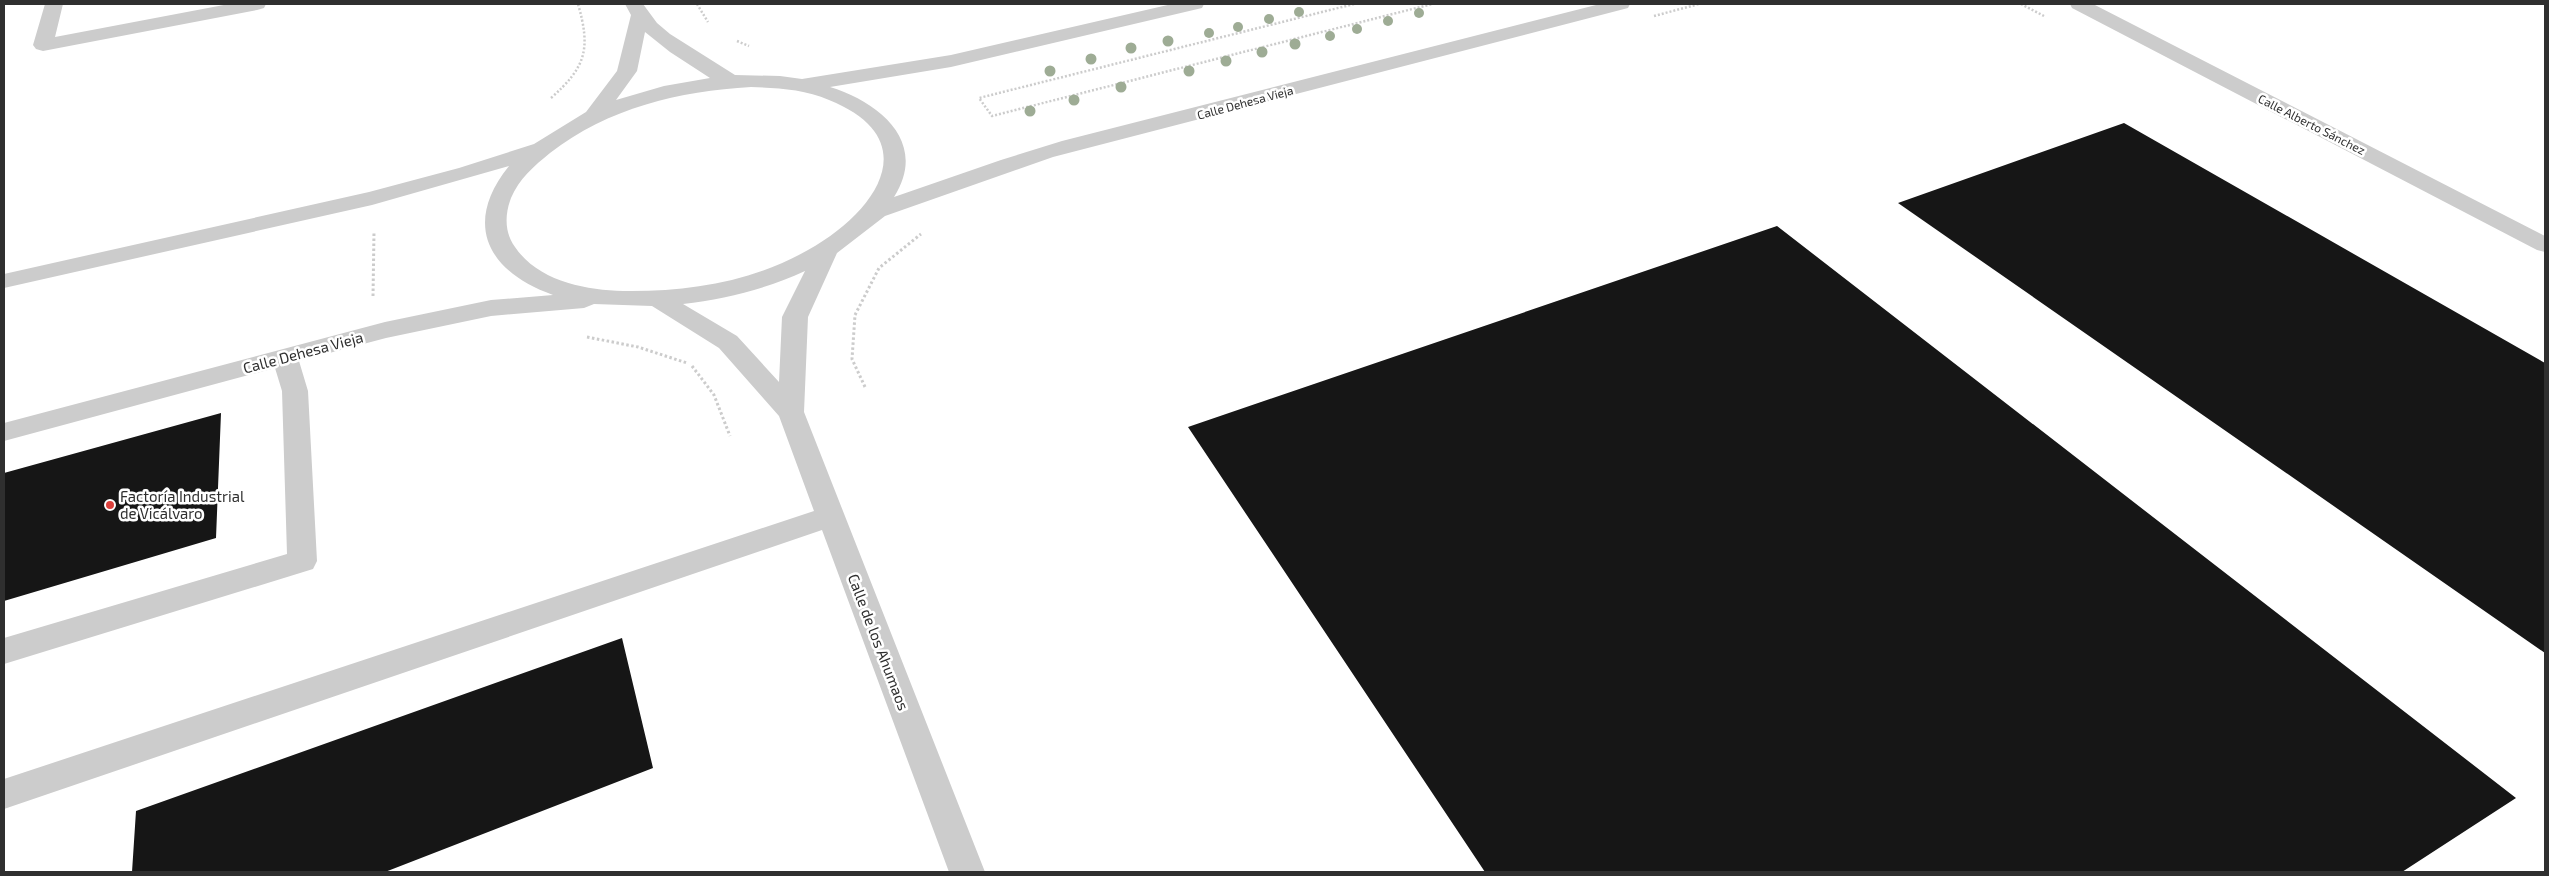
<svg xmlns="http://www.w3.org/2000/svg" width="2549" height="876" font-family="'Exo 2',sans-serif">
  <style>
    .building { fill: #161616 }
    .lines { fill: none; stroke-linecap: round; stroke-linejoin: round }
    .path-far1 { stroke: #ccc; stroke-width: 2.5; stroke-dasharray: 2 2; stroke-linecap: butt }
    .path { stroke: #ccc; stroke-width: 3; stroke-dasharray: 2.5 2.5; stroke-linecap: butt }
    .minor { fill: #ccc; fill-rule: evenodd }
    .tree { fill: #9eac95 }
    .poi-dot { fill: #db403c; stroke: #fff; stroke-width: 2 }
    .labels { text-anchor: middle; dominant-baseline: central; stroke-width: 5; stroke-linejoin: round; paint-order: stroke }
    .far-street-label { font-size: 12px; fill: #2f2f2f; stroke: #fff }
    .street-label { font-size: 15px; fill: #2f2f2f; stroke: #fff }
    .poi-label { font-size: 15px; fill: #2f2f2f; stroke: #fff; text-anchor: start }
  </style>
  <rect width="100%" height="100%" fill="#fff"/>
  <path class="building" d="M2124 123 2545 363V653L1898 203Z
    M1777 226 2516 798 2402 872H1485L1188 427Z
    M221 413 216 538 4 601V473Z
    M622 638 653 768 385 872H132L136 811Z"/>
  <g class="lines">
    <path class="path-far1" d="M697 4 708 22
      M1354 4 979 98 992 116 1432 4
      M2021 4 2044 16
      M1654 16 1699 4
      M737 41 749 46
      M551 98C586 67 591 49 578 4"/>
    <path class="path" d="M373 296 374 232
      M587 337 638 347 687 363
      M692 366 714 395 730 436
      M865 387 852 359 855 315 879 268 921 234"/>
    <path class="minor" d="M45 4H63L55 37 229 4H266L264 8 257 10 43 51 36 49 33 45Z
      M625 4H643L657 23 670 34 735 75 780 76 802 79 951 55 1172 4H1204L1202 8 951 67 830 87C879 102 929 142 894 197L1001 160 1062 141 1600 4H1630L1628 8 1053 157 885 216 837 253 808 317 804 412 985 872H949L822 530 4 809V779L814 511 779 416 719 348 652 306 594 304 584 308 491 316 386 338 299 361 308 391 317 561 313 569 4 664V638L287 554 282 391 275 368 4 441V423L385 322 491 300 553 295C488 272 462 224 509 166L372 205 4 288V274L369 192 459 168 534 144 586 112 617 71 631 15ZM645 32 670 52 710 78 664 86 616 100 637 71ZM751 87C777 88 804 89 829 100 928 140 875 213 808 250 752 282 687 292 623 291 585 290 538 281 515 247 504 232 505 214 511 198 519 179 534 166 550 153 608 108 679 91 751 87ZM805 271 782 317 779 382 737 336 683 304C725 299 766 289 805 271Z
      M2070 4H2093L2545 236V252L2537 250 2072 8Z"/>
  </g>
  <g class="tree">
    <circle cx="1299" cy="12" r="5"/>
    <circle cx="1419" cy="13" r="5"/>
    <circle cx="1269" cy="19" r="5"/>
    <circle cx="1388" cy="21" r="5"/>
    <circle cx="1238" cy="27" r="5"/>
    <circle cx="1357" cy="29" r="5"/>
    <circle cx="1209" cy="33" r="5"/>
    <circle cx="1330" cy="36" r="5"/>
    <circle cx="1168" cy="41" r="5.5"/>
    <circle cx="1295" cy="44" r="5.5"/>
    <circle cx="1131" cy="48" r="5.5"/>
    <circle cx="1262" cy="52" r="5.5"/>
    <circle cx="1091" cy="59" r="5.5"/>
    <circle cx="1226" cy="61" r="5.5"/>
    <circle cx="1050" cy="71" r="5.5"/>
    <circle cx="1189" cy="71" r="5.5"/>
    <circle cx="1121" cy="87" r="5.5"/>
    <circle cx="1074" cy="100" r="5.5"/>
    <circle cx="1030" cy="111" r="5.5"/>
  </g>
  <circle class="poi-dot" cx="110" cy="505" r="5"/>
  <g class="labels">
    <g class="far-street-label">
      <text transform="translate(1245 102) rotate(-15)">Calle Dehesa Vieja</text>
      <text transform="translate(2312 124) rotate(27)">Calle Alberto Sánchez</text>
    </g>
    <g class="street-label">
      <text transform="translate(303 352) rotate(-15)">Calle Dehesa Vieja</text>
      <text transform="translate(879 642) rotate(69)">Calle de los Ahumaos</text>
    </g>
    <g class="poi-label">
      <text x="120" y="496">Factoría Industrial<tspan x="120" dy="17">de Vicálvaro</tspan></text>
    </g>
  </g>
  <rect width="2549" height="876" fill="none" stroke="#2f2f2f" stroke-width="10"/>
</svg>
